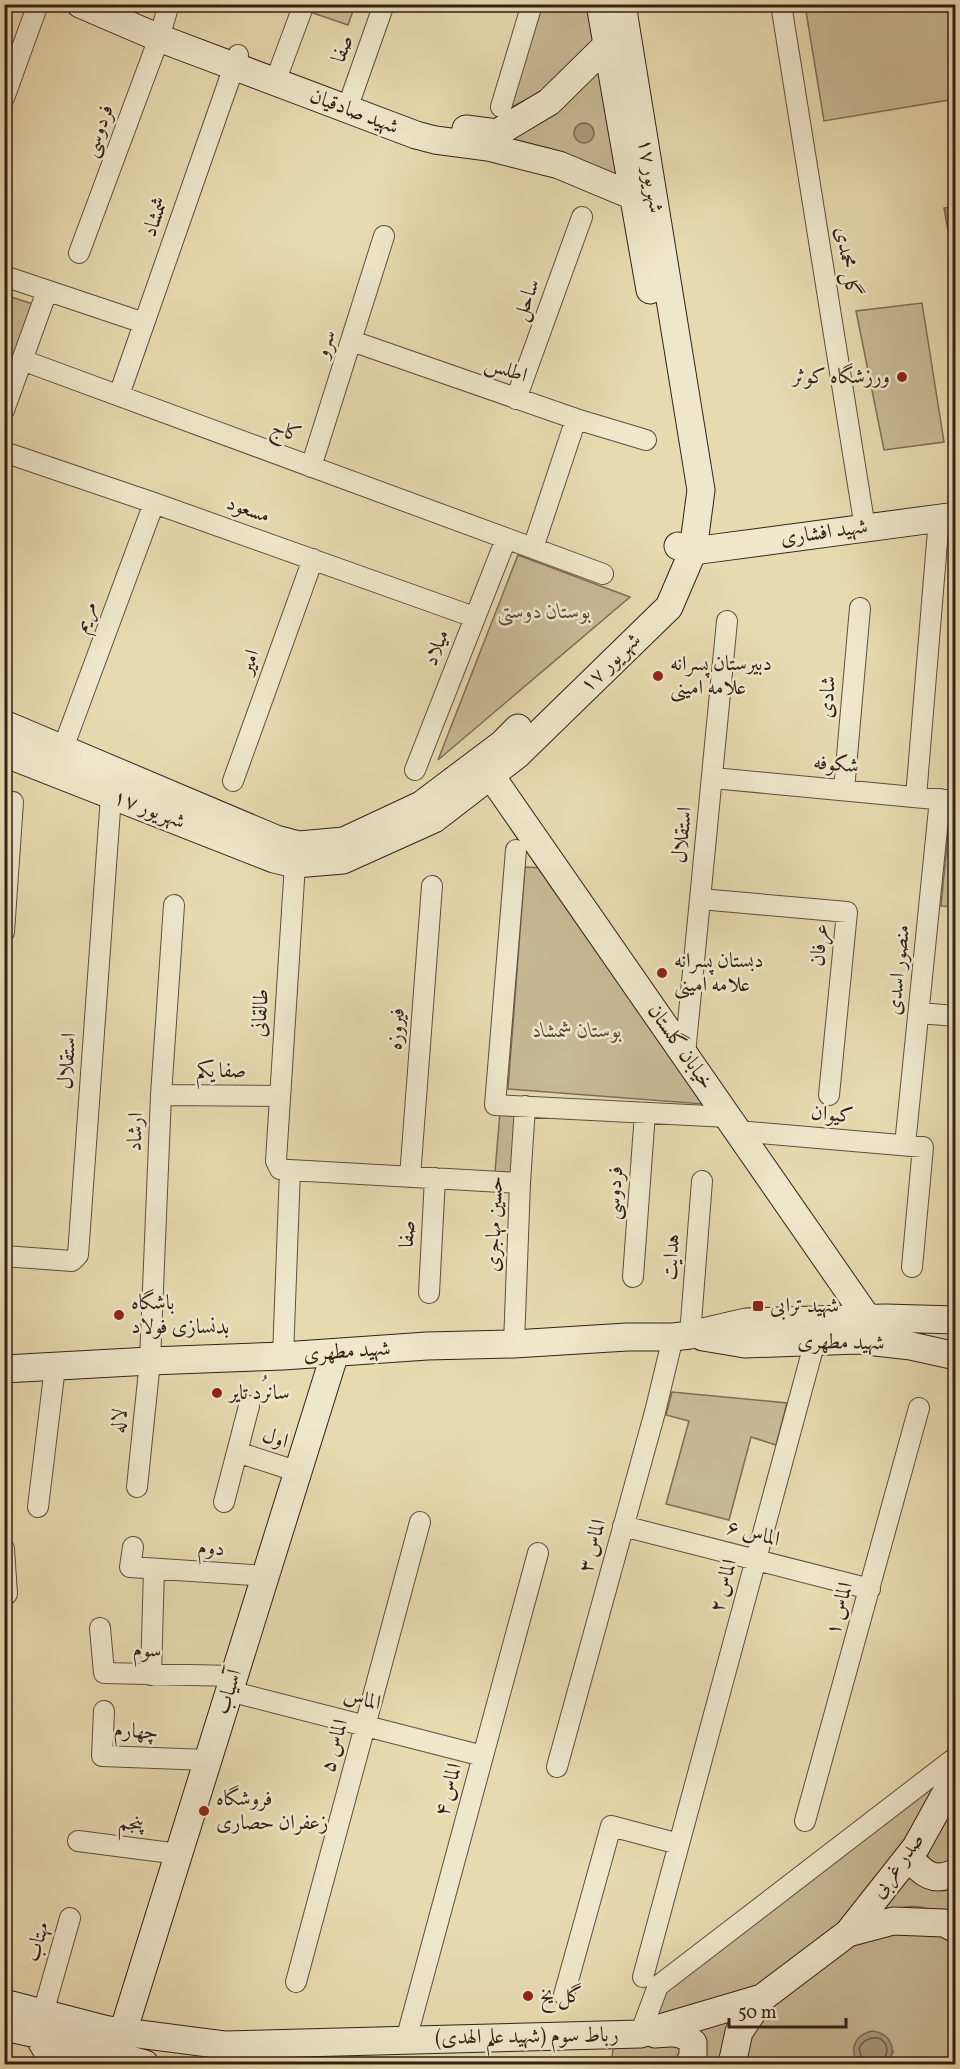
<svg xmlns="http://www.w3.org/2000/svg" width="960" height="2069" font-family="Vollkorn,Amiri,serif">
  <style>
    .green { fill: #c8ba96; stroke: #7e6d56; stroke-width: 1.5 }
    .water { fill: #aa9b7c; stroke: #7a6a53; stroke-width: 1.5 }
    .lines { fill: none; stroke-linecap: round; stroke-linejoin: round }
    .shore { stroke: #6e5e49; stroke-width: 1.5 }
    .street-casing { stroke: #604e3c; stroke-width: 22 }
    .secondary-casing { stroke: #332016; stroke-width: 29 }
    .street { stroke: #efe7cc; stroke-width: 20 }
    .secondary { stroke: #efe7cc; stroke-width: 27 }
    .poi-dot { fill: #8f2418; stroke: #efe7cc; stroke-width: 2 }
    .labels { text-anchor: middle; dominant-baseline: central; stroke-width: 5; stroke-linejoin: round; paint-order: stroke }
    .street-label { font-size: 21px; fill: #332016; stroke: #efe7cc }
    .poi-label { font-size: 21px; fill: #332016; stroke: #efe7cc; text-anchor: start }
    .park-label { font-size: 21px; font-style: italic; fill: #584636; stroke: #efe7cc }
  </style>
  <rect width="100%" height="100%" fill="#e7dab0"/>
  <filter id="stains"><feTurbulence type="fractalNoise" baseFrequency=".00333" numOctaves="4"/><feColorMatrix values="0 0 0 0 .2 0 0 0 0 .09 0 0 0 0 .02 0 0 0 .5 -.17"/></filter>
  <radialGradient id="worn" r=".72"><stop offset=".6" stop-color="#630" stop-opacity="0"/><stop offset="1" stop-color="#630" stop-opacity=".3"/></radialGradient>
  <path class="green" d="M309 5H355L348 25 307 11Z
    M537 5H591L596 42 547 90 505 110Z
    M805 5H955V99L824 121Z
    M602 63 621 178 505 139Z
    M5 295 33 304 5 392Z
    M922 303 944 442 884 450 856 311Z
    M518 555 630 597 438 760Z
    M950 813 955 814V907L941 906Z
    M525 867 542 868 703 1104 508 1089Z
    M500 1112 518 1114 513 1173 495 1172Z
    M672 1392 787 1403 776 1445 751 1437 729 1520 666 1504 689 1421 666 1415Z
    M944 1775 932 1803 836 1931 756 1990 655 2024 667 1988Z
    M955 1795 956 1844 953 1861 930 1865 927 1853Z
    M909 1870 952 1886 955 1919C921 1904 910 1902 875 1915Z
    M924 1930 955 1942V2064H887L893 2052 855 2060 859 2064H741L759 2018 841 1954 869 1935Z
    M740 2014 722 2064H703L689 2030Z
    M669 2043 681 2048 678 2064H649L612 2058 613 2047Z"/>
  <path class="water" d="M574 133a10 10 0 1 1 20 0a10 10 0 1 1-20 0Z
    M955 206H956L955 271 944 208Z
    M872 2031C890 2033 898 2049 887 2064H859C848 2050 855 2035 872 2031Z"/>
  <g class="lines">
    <path class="shore" d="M863 2064 859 2048C865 2035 886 2033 887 2050 887 2056 883 2059 883 2064"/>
    <defs>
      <path id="street" d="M781 4 865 528
        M275 82 304 4
        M4 98 38 4
        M501 107 532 4
        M347 109 384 4
        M79 253 159 38 169 4
        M4 276 144 323
        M352 341 576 419 646 440
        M22 360 603 574
        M119 395 238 55
        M516 399 582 217
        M4 410 47 291
        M4 452 154 503 474 617
        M311 467 384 236
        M533 548 576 419
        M63 748 154 503
        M415 770 504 544
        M713 778 956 801
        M233 781 313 559
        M844 790 860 608
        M916 797 939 518
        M516 850 495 1105 728 1117
        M295 864 276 1161 280 1169 290 1170 520 1183
        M700 899 847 912 829 1095
        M4 932 13 802
        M919 1013 956 1016
        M685 1054 727 621
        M161 1095 280 1096
        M737 1131 923 1147 912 1267
        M905 1145 940 799
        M410 1177 432 886
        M4 1256 72 1261 78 1255 111 796
        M633 1277 645 1113
        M429 1293 435 1178
        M690 1335 702 1181
        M514 1344 520 1183 525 1106
        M283 1356 290 1170
        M237 1452 299 1472
        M137 1487 150 1361 161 1095 174 905
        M224 1502 249 1406
        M38 1507 55 1367
        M623 1526 870 1589
        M133 1547 130 1567 266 1576
        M4 1549 7 1594
        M100 1628 104 1673 234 1676
        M151 1675 154 1569
        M229 1691 483 1756
        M104 1711 102 1756 208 1760
        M557 1767 655 1412 673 1337
        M805 1821 919 1408
        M78 1841 179 1854
        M643 1977 815 1341
        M296 1982 420 1522
        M564 1995 611 1826 679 1844
        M43 2013 70 1918
        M640 2034 658 1986 956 1757
        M406 2040 538 1553"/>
      <path id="secondary" d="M80 4 159 38 416 135 435 140 488 147 559 165 633 196
        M600 4 650 290
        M466 129 497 133 549 102 607 45
        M678 546 693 551 956 516
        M4 724 276 839 299 845 344 841 421 805 502 744 518 728
        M4 753 274 859 295 864 343 860 434 819 517 755 669 607 693 551 701 490 622 4
        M482 763 868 1319
        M703 1337 745 1344 858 1340 911 1346 956 1356
        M4 1369 150 1361 283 1356 427 1346 514 1344 627 1337H673L690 1335 746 1322 885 1318 956 1320
        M908 1857C923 1873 933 1884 956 1872
        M848 1933 916 1847 948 1789 956 1762
        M4 2003 108 2030 224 2045 640 2034 762 1998
        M4 2027 37 2034 145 2064
        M123 2032 335 1353
        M37 2034 55 2064
        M655 2034C671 2033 682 2030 693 2043V2056L689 2064
        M732 2064 739 2032 762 1998 848 1933 893 1921 944 1923 956 1929"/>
    </defs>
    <use href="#street" class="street-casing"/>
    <use href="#secondary" class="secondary-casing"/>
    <use href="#street" class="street"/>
    <use href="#secondary" class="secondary"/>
  </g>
  <g class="poi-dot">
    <circle cx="902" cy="377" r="6"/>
    <circle cx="658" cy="676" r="6"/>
    <circle cx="662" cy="973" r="6"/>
    <rect x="752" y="1300" width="12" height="12" rx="3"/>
    <circle cx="119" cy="1315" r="6"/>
    <circle cx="217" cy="1393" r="6"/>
    <circle cx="204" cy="1811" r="6"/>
    <circle cx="528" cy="1996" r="6"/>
  </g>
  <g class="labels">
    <g class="street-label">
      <text transform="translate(343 49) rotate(-71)">صفا</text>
      <text transform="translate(354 112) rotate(21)">شهید صادقیان</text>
      <text transform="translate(99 131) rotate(-70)">فردوسی</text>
      <text transform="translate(650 176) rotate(81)">۱۷ شهریور</text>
      <text transform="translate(156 217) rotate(-71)">شمشاد</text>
      <text transform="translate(847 262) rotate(81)">گل محمدی</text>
      <text transform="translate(527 300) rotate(-70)">ساحل</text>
      <text transform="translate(326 344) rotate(-72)">سرو</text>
      <text transform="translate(506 370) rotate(19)">اطلس</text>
      <text transform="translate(286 432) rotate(20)">کاج</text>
      <text transform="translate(248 510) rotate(19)">مسعود</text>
      <text transform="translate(824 533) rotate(-8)">شهید افشاری</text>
      <text transform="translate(86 617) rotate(-69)">مریم</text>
      <text transform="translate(437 648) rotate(-69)">میلاد</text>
      <text transform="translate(250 662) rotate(-70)">امیر</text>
      <text transform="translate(611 663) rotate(-44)">۱۷ شهریور</text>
      <text transform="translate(828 697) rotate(-85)">شادی</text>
      <text transform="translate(836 765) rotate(5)">شکوفه</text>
      <text transform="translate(149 810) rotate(21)">۱۷ شهریور</text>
      <text transform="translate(683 835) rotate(-84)">استقلال</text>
      <text transform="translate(820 945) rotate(-84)">عرفان</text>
      <text transform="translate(899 970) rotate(-84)">منصور اسدی</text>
      <text transform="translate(261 1013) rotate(-86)">طالقانی</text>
      <text transform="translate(397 1029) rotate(-86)">فیروزه</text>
      <text transform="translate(680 1047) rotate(55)">خیابان گلستان</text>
      <text transform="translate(68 1061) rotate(-86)">استقلال</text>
      <text x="221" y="1071">صفا یکم</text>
      <text transform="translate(832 1115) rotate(5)">کیوان</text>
      <text transform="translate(136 1132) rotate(-87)">ارشاد</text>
      <text transform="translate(615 1193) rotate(-86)">فردوسی</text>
      <text transform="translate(495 1224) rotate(-88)">حسین مهاجری</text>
      <text transform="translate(408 1234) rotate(-87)">صفا</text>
      <text transform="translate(672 1257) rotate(-86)">هدایت</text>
      <text transform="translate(841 1343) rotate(1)">شهید مطهری</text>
      <text transform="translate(347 1352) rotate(-4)">شهید مطهری</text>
      <text transform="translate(120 1421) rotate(-84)">لاله</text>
      <text transform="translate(275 1439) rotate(18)">اول</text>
      <text transform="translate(753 1534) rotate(14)">الماس ۶</text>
      <text transform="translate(593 1546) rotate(-75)">الماس ۳</text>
      <text transform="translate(211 1549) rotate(4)">دوم</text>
      <text transform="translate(724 1586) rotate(-75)">الماس ۲</text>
      <text transform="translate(840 1609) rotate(-75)">الماس ۱</text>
      <text transform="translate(147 1651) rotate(2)">سوم</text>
      <text transform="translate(229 1692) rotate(-72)">آسیاب</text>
      <text transform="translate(362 1700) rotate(14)">الماس</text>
      <text transform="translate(136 1732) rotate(4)">چهارم</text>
      <text transform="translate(335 1746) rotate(-75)">الماس ۵</text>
      <text transform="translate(449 1790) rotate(-75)">الماس ۴</text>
      <text transform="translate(131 1824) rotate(7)">پنجم</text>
      <text transform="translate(898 1866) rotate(-54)">صدر غربی</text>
      <text transform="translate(38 1942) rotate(-74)">مهتاب</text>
      <text transform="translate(527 2037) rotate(-1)">رباط سوم (شهید علم الهدی)</text>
    </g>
    <g class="poi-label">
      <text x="890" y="377" text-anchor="end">ورزشگاه کوثر</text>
      <text x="670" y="664">دبیرستان پسرانه<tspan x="670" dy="24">علامه امینی</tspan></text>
      <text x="674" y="961">دبستان پسرانه<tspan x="674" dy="24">علامه امینی</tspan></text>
      <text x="131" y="1303">باشگاه<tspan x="131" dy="24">بدنسازی فولاد</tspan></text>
      <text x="770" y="1306">شهید ترابی</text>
      <text x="229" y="1393">سانرُد تایر</text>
      <text x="216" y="1799">فروشگاه<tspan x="216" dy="24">زعفران حصاری</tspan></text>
      <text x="540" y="1996">گل یخ</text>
    </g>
    <g class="park-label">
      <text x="544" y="612">بوستان دوستی</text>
      <text x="577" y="1031">بوستان شمشاد</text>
    </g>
  </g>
  <rect width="960" height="2069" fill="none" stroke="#e7dab0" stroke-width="24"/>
  <rect x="6" y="6" width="948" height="2057" fill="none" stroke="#332016" stroke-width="3"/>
  <rect x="12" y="12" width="936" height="2045" fill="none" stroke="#332016" stroke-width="1.5"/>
  <path d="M729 2018v9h117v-9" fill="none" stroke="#332016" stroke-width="3"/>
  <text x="738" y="2018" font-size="18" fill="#332016" stroke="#efe7cc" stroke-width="4.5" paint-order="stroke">50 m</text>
  <rect width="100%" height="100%" filter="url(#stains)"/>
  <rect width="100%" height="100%" fill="url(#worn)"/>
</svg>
